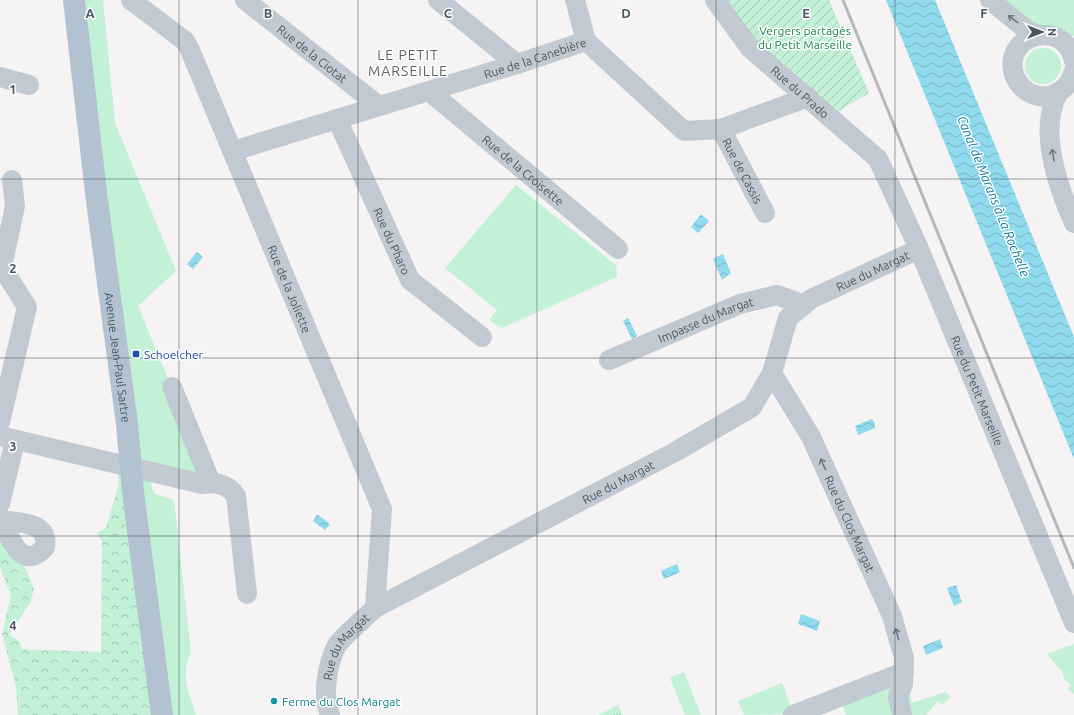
<svg xmlns="http://www.w3.org/2000/svg" width="1074" height="715" font-family="Ubuntu,sans-serif">
  <style>
    .grass { fill: #c3f1d5 }
    .forest { fill: url(#forest-crowns) }
    .park { fill: url(#park-tufts) }
    .garden { fill: url(#garden-furrows) }
    .water { fill: url(#water-waves) }
    .lines { fill: none; stroke-linecap: round; stroke-linejoin: round }
    .minor { stroke: #c1cad2; stroke-width: 20 }
    .major { stroke: #b3c2d1; stroke-width: 22 }
    .rail { stroke: #b5b8bd; stroke-width: 3 }
    .oneway { stroke: #6e7983 }
    .grid { fill: none; stroke: #4a5661; stroke-width: 1; stroke-opacity: 0.55 }
    .transit-dot { fill: #1a4fb4; stroke: #fff; stroke-width: 1.5 }
    .culture-dot { fill: #0f9aa8; stroke: #fff; stroke-width: 1.5 }
    .labels { text-anchor: middle; dominant-baseline: central; stroke-width: 3; stroke-linejoin: round; paint-order: stroke }
    .park-label { font-size: 12px; fill: #17864f; stroke: #fff }
    .street-label { font-size: 12px; fill: #4a5661; stroke: #fff }
    .transit-label { font-size: 12px; fill: #164399; stroke: #fff; text-anchor: start }
    .culture-label { font-size: 12px; fill: #0d838f; stroke: #fff; text-anchor: start }
    .water-label { font-size: 13px; font-style: italic; fill: #0c7c9b; stroke: #fff }
    .quarter-label { font-size: 14px; letter-spacing: 1px; fill: #5f6368; stroke: #fff }
    .grid-label { font-size: 13px; text-anchor: middle; font-weight: bold; fill: #4a5661; stroke: #fff; stroke-width: 3; stroke-linejoin: round; paint-order: stroke }
  </style>
  <defs>
    <pattern id="forest-crowns" width="20" height="18" patternUnits="userSpaceOnUse"><rect width="20" height="18" fill="#c3f1d5"/><path d="M2 6a3 3 0 1 1 6 0M12 15a3 3 0 1 1 6 0" fill="none" stroke="#a0c6b0"/></pattern>
    <pattern id="park-tufts" width="24" height="20" patternUnits="userSpaceOnUse"><rect width="24" height="20" fill="#c3f1d5"/><path d="M3 7l-1-3M5 7V3M7 7l1-3M15 17l-1-3M17 17v-4M19 17l1-3" fill="none" stroke="#a0c6b0"/></pattern>
    <pattern id="garden-furrows" width="10" height="10" patternUnits="userSpaceOnUse"><rect width="10" height="10" fill="#c3f1d5"/><path d="M-1 1l2-2M0 10L10 0M9 11l2-2" fill="none" stroke="#a0c6b0"/></pattern>
    <pattern id="water-waves" width="16" height="10" patternUnits="userSpaceOnUse"><rect width="16" height="10" fill="#90daee"/><path d="M0 5q4-4 8 0t8 0" fill="none" stroke="#78b4c4"/></pattern>
  </defs>
  <rect width="100%" height="100%" fill="#f5f3f3"/>
  <path class="grass" d="M78 0H103L115 123 176 271 138 306 211 483 150 473 152 489 156 494 174 500 191 653C179 672 190 695 196 715H162Z
    M998 0H1074V36L1034 28Z
    M1025 66a18 18 0 1 1 36 0a18 18 0 1 1-36 0Z
    M516 185 616 265 617 277 502 328 489 320 497 310 445 268Z
    M1074 644V694L1068 689 1071 685 1064 679 1063 673 1047 654Z
    M684 672 701 715H685L670 678Z
    M904 672 912 703 945 692 951 697 942 705 938 701 926 715H846L839 697Z
    M782 683 794 714 744 715 738 701Z"/>
  <path class="forest" d="M131 466 162 715H18L16 687 2 633 11 595 0 568V518L20 554 34 589 30 603 9 635 19 641 22 649 101 652 102 541 97 533 106 528 119 484 117 467Z"/>
  <path class="park" d="M618 705 623 715H598Z"/>
  <path class="garden" d="M723 0H829L869 93 837 112 757 44Z"/>
  <path class="water" d="M886 0H935L1074 337V459Z
    M701 214 709 221 698 233 691 227Z
    M197 252 203 257 193 269 187 264Z
    M723 254 731 273 722 280 713 259Z
    M628 318 637 336 632 339 623 321Z
    M872 419 875 423V428L858 435 855 426Z
    M317 514 330 524 325 530 313 521Z
    M677 564 680 572 664 579 661 571Z
    M956 585 962 602 954 606 947 588Z
    M801 614 820 621 817 631 798 624Z
    M940 639 943 648 926 655 923 646Z"/>
  <g class="lines">
    <g class="minor">
      <path id="s1" d="M131 0 185 41 190 50 382 509 375 608"/>
      <path id="s2" d="M245 0 379 106"/>
      <path d="M438 0 517 64"/>
      <path d="M575 0 586 41"/>
      <path id="s3" d="M715 0 750 48 878 159 919 249 1074 623"/>
      <path d="M990 0 1028 31 1038 35"/>
      <path d="M1074 61C1065 17 1002 34 1014 74 1017 83 1024 91 1032 94 1051 102 1070 89 1074 70"/>
      <path d="M0 77 29 85"/>
      <path id="s4" d="M429 91 618 249"/>
      <path d="M1058 93C1038 130 1058 187 1074 223"/>
      <path id="s5" d="M337 119 410 280 482 337"/>
      <path id="s6" d="M721 129 765 213"/>
      <path id="s7" d="M233 151 517 64 586 41 684 131 721 129 808 97"/>
      <path id="s8" d="M609 360 740 304 777 295 804 305"/>
      <path id="s9" d="M772 373 811 437 892 616 904 658 903 684 898 697 902 715"/>
      <path d="M172 387 211 483"/>
      <path d="M0 422 27 307 2 267 15 206 12 180"/>
      <path d="M0 436 202 484C215 482 228 484 236 496L247 594"/>
      <path d="M0 504 15 441"/>
      <path d="M0 518 1 520C10 538 22 573 45 547 49 521 19 523 1 520"/>
      <path id="s10" d="M330 715C322 694 327 665 337 645 343 636 366 617 375 608L675 452 752 407 772 373 788 318 811 299 919 249"/>
      <path d="M793 715 904 672"/>
    </g>
    <path class="major" id="s11" d="M74 0 97 201 127 424 133 492 162 715"/>
    <path class="rail" d="M843 0 1074 568"/>
  </g>
  <defs><path id="oneway-shaft" d="M-6 0H5M1.5-3L5.5 0L1.5 3" fill="none" stroke-width="1.6" stroke-linecap="round" stroke-linejoin="round"/></defs>
  <g class="oneway">
    <use href="#oneway-shaft" transform="translate(1013 19) rotate(-143)"/>
    <use href="#oneway-shaft" transform="translate(1053 155) rotate(-101)"/>
    <use href="#oneway-shaft" transform="translate(823 464) rotate(-114)"/>
    <use href="#oneway-shaft" transform="translate(897 634) rotate(-106)"/>
  </g>
  <path class="grid" d="M179 0V715M358 0V715M537 0V715M716 0V715M895 0V715M0 179H1074M0 358H1074M0 536H1074"/>
  <rect class="transit-dot" x="132" y="350" width="8" height="8" rx="2"/>
  <circle class="culture-dot" cx="274" cy="701" r="4"/>
  <g class="labels">
    <g class="park-label">
      <text x="805" y="30">Vergers partagés<tspan x="805" dy="14">du Petit Marseille</tspan></text>
    </g>
    <g class="street-label">
      <text stroke="none"><textPath href="#s2" startOffset="86">Rue de la Ciotat</textPath></text>
      <text stroke="none"><textPath href="#s7" startOffset="316">Rue de la Canebière</textPath></text>
      <text stroke="none"><textPath href="#s3" startOffset="126">Rue du Prado</textPath></text>
      <text stroke="none"><textPath href="#s4" startOffset="123">Rue de la Croisette</textPath></text>
      <text stroke="none"><textPath href="#s6" startOffset="47">Rue de Cassis</textPath></text>
      <text stroke="none"><textPath href="#s5" startOffset="134">Rue du Pharo</textPath></text>
      <text stroke="none"><textPath href="#s10" startOffset="747">Rue du Margat</textPath></text>
      <text stroke="none"><textPath href="#s1" startOffset="337">Rue de la Joliette</textPath></text>
      <text stroke="none"><textPath href="#s8" startOffset="105">Impasse du Margat</textPath></text>
      <text stroke="none"><textPath href="#s11" startOffset="360">Avenue Jean-Paul Sartre</textPath></text>
      <text stroke="none"><textPath href="#s3" startOffset="481">Rue du Petit Marseille</textPath></text>
      <text stroke="none"><textPath href="#s10" startOffset="399">Rue du Margat</textPath></text>
      <text stroke="none"><textPath href="#s9" startOffset="170">Rue du Clos Margat</textPath></text>
      <text stroke="none"><textPath href="#s10" startOffset="75">Rue du Margat</textPath></text>
    </g>
    <g class="transit-label">
      <text x="144" y="354">Schoelcher</text>
    </g>
    <g class="culture-label">
      <text x="282" y="701">Ferme du Clos Margat</text>
    </g>
    <g class="water-label">
      <text transform="translate(994 196) rotate(68)">Canal de Marans à La Rochelle</text>
    </g>
    <g class="quarter-label">
      <text x="408" y="55">LE PETIT<tspan x="408" dy="16">MARSEILLE</tspan></text>
    </g>
  </g>
  <g class="grid-label">
    <text x="90" y="18">A</text>
    <text x="268" y="18">B</text>
    <text x="448" y="18">C</text>
    <text x="626" y="18">D</text>
    <text x="806" y="18">E</text>
    <text x="984" y="18">F</text>
    <text x="13" y="94">1</text>
    <text x="13" y="273">2</text>
    <text x="13" y="451">3</text>
    <text x="13" y="630">4</text>
  </g>
  <g transform="translate(1042 32) rotate(90)" stroke="#ffffff" stroke-width="3" paint-order="stroke">
  <path d="M0-3L7 15L0 10L-7 15Z" fill="#4a5661"/>
  <text y="-6" font-size="11" font-weight="bold" text-anchor="middle" fill="#4a5661">N</text>
  </g>
</svg>
